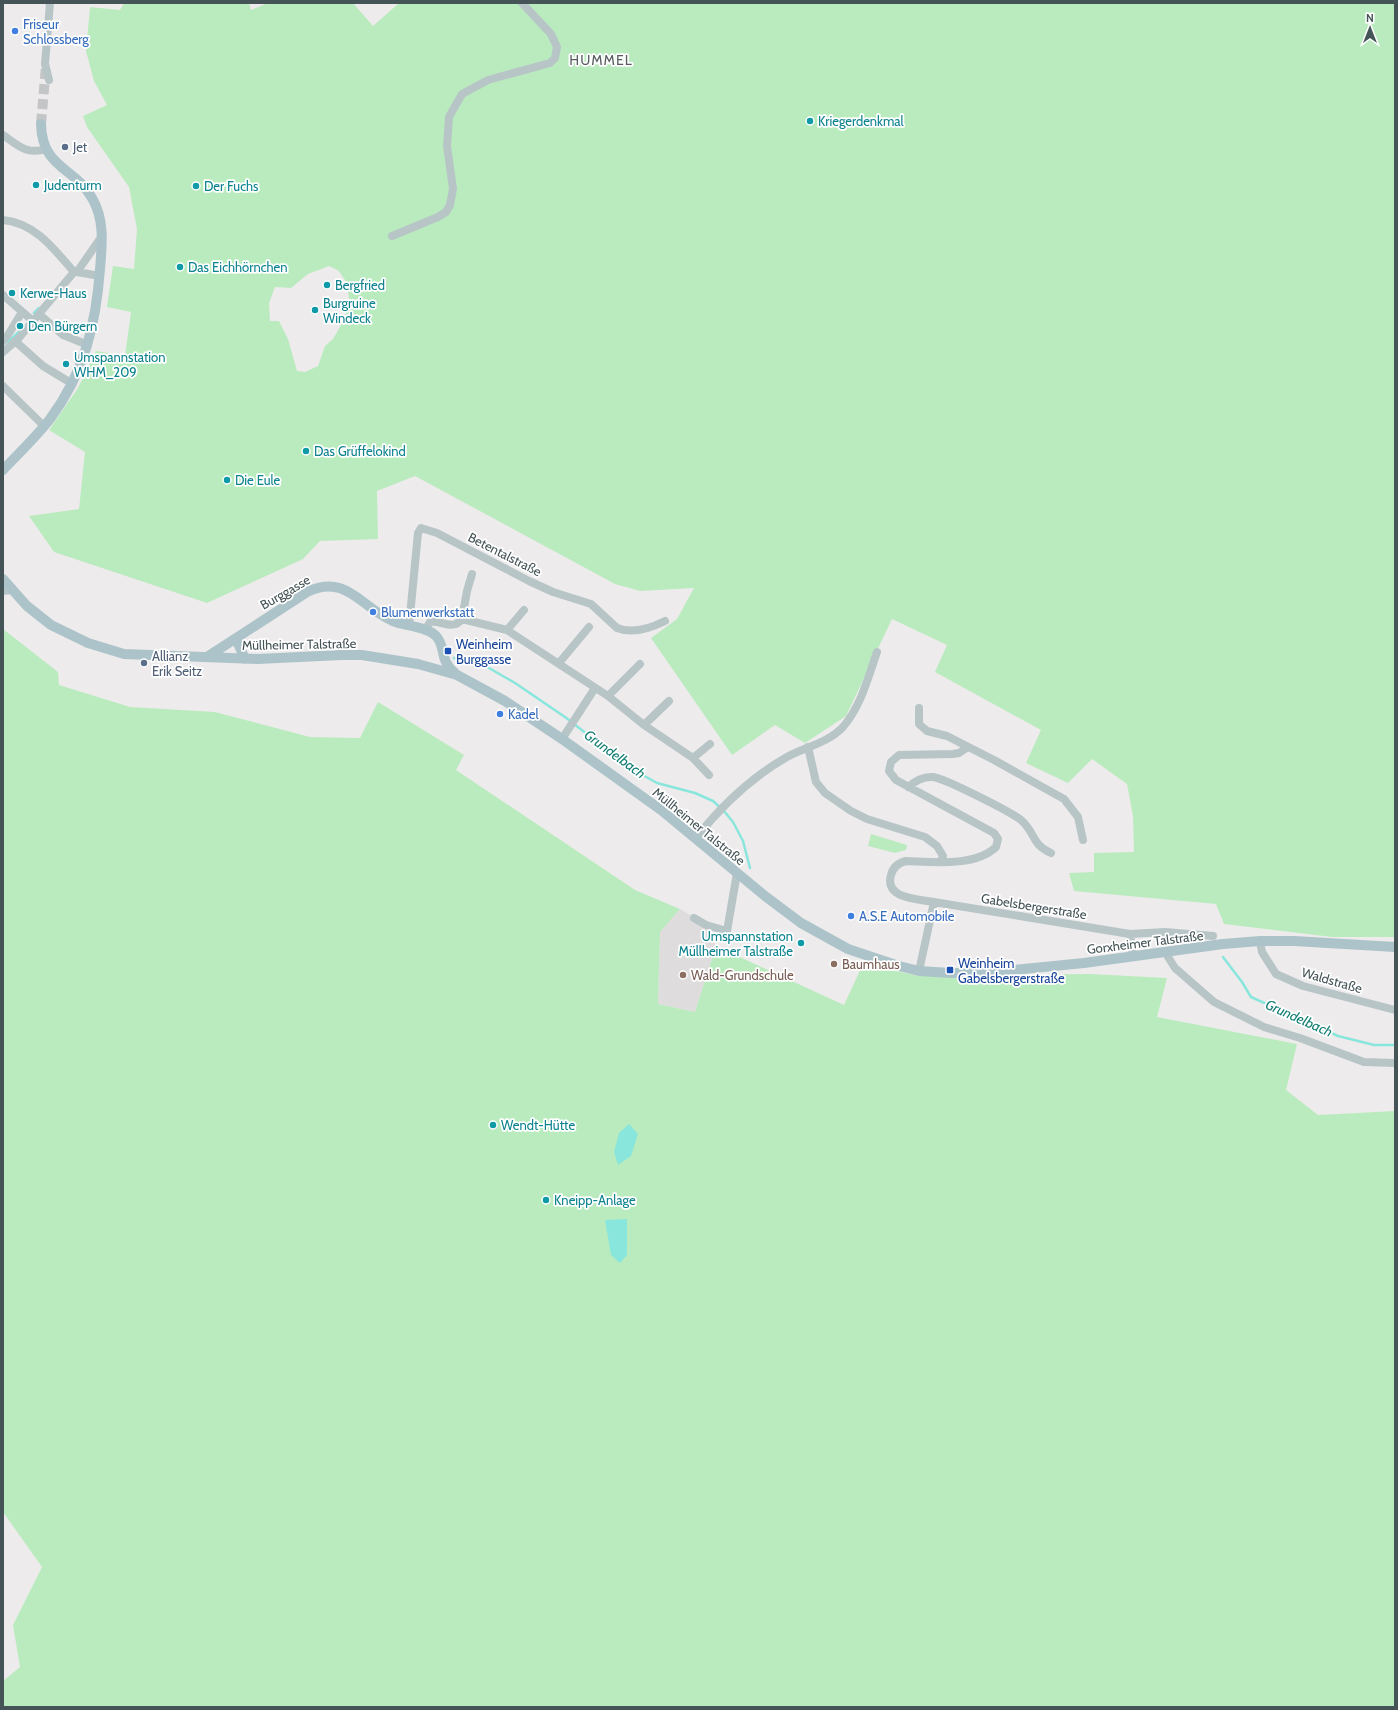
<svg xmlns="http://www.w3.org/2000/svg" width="1398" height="1710" font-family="Cabin,sans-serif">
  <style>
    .education { fill: #dfdcdd }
    .green { fill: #baebbe; fill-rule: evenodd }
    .water { fill: #89e6dc }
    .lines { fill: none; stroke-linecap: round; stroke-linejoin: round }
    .stream { stroke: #89e6dc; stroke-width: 2.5 }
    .major-tunnel { stroke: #c4c5c7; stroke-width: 10; stroke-dasharray: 10 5; stroke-linecap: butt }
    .minor { stroke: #b7c5c7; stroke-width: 8 }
    .major { stroke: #acc4c9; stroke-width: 10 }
    .shop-dot { fill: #3f7fe0; stroke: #fff; stroke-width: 1.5 }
    .culture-dot { fill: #0f9aa8; stroke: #fff; stroke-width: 1.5 }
    .service-dot { fill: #5c6f8a; stroke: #fff; stroke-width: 1.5 }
    .transit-dot { fill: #1a4fb4; stroke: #fff; stroke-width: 1.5 }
    .education-dot { fill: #8d6e63; stroke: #fff; stroke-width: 1.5 }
    .labels { text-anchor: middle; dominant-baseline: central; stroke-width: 3.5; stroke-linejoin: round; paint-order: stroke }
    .shop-label { font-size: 13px; fill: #366cbe; stroke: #fff; text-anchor: start }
    .culture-label { font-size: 13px; fill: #0d838f; stroke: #fff; text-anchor: start }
    .service-label { font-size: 13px; fill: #4e5e75; stroke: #fff; text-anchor: start }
    .street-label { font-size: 13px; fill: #455457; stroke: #fff }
    .transit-label { font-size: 13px; fill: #164399; stroke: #fff; text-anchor: start }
    .education-label { font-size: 13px; fill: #785e54; stroke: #fff; text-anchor: start }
    .neighbourhood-label { font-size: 14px; letter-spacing: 1px; fill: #585e60; stroke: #fff }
    .water-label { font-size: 14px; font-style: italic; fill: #137f74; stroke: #fff }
  </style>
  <rect width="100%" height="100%" fill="#eeebec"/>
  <path class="education" d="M680 909 704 923 716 946 695 1012 658 1004 660 932Z"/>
  <path class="green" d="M124 3H249L251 10 268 3H353L373 26 399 3H1395V937H1332L1224 924 1216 904 1074 891 1069 873 1094 872V853L1134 852 1133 816 1127 784 1092 759 1068 783 1026 763 1041 730 935 672 947 645 892 619 846 716 805 743 775 725 732 755 651 638 677 619 694 588 640 591 615 584 415 476 377 491 378 539 320 541 303 559 207 603 54 552 29 516 79 509 85 452 49 430 78 388 96 351 125 356 131 312 107 307 113 266 134 269 137 229 129 187 87 127 83 116 107 105 94 81 86 51 90 7 120 10ZM329 266 339 271 347 283 349 299 345 318 333 339 325 346 318 366 305 372 297 371 288 339 279 321H270L269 303 275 287 291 288 308 274Z
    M3 629 58 672 59 685 130 707 215 712 310 737 360 738 378 702 464 755 456 770 635 890 680 909 660 932 658 1004 695 1012 716 946 844 1005 863 964 919 976 1090 974 1167 978 1157 1017 1297 1044 1286 1090 1318 1115 1395 1111V1707H3V1681L20 1667 13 1625 42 1567 3 1512Z
    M871 834 907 845 906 850 895 853 868 846Z"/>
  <path class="water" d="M629 1124 638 1134 631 1156 618 1165 614 1152 619 1133Z
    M627 1219V1255L620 1263 611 1255 605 1220Z"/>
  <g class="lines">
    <path class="stream" d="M34 313 39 308
      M8 342 22 329
      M454 658 482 664 515 683 565 717 632 769 657 783 695 793 713 801 724 811 733 822 743 841 750 868
      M1223 957 1242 982 1251 997 1338 1036 1374 1045H1395"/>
    <path class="major-tunnel" d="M41 124 46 66"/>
    <path class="minor" d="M49 80 45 64 50 3
      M3 135C19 146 27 155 47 149
      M3 220C35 223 54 249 74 272
      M392 236 438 217 446 212 450 205 453 189 447 146 449 117 462 94 488 80 550 63 555 58 557 47 551 34 522 3
      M77 272 100 276
      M3 295 33 321
      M39 314 63 335 88 345
      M3 341 8 335 22 312
      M15 341 43 366 71 383
      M3 352 18 339 74 272H77L102 236
      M3 386 44 426
      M3 591 12 590
      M462 619 467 591 472 574
      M409 626 418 533 421 528 437 533 529 581 553 592 591 604 617 628C632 634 651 628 665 621
      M425 630 430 622C441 620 453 631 462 619L507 630 608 696 644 725 693 758 709 775
      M507 630 524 610
      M559 663 589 627
      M608 696 640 664
      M919 708V724L927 731 947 736 994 760 1064 799 1078 817 1083 840
      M644 725 669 701
      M562 739 595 688
      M808 747 816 782 825 793 851 811 867 819 925 837 937 846 943 856 941 861
      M968 747 959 753 953 754 899 755 891 762 889 771 896 780 994 833 998 839 996 847C975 867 933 862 906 861 898 863 893 867 891 875 884 899 918 899 934 902L1130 934 1165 932 1213 936
      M693 758 710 744
      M908 787C915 781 923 776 933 777 944 778 1011 812 1021 820 1036 833 1030 843 1051 853
      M696 838C722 805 750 778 787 757 805 747 828 743 843 727 861 706 868 678 877 652
      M694 918 706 925 727 931 737 873
      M1130 934 1133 956
      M1260 941 1262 952 1276 974 1303 986 1395 1010
      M1165 952 1175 968 1214 1002 1264 1027 1300 1038 1364 1062 1395 1063
      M919 971 934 902"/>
    <path class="major" d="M3 470C19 453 36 437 50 419 84 373 96 325 100 269 102 245 105 220 92 198 75 167 42 169 41 124
      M3 579 27 606 51 625 88 643 124 654 258 659 341 655H362L418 664 457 675 505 701 562 739 661 810 765 896 801 923 848 949 899 966 919 971 951 973H983L1084 963 1223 944 1260 941H1294L1395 947
      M236 639 245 659
      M207 657 307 592C347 573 361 608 393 621 405 626 428 627 436 636 447 648 438 659 455 673"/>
  </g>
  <g class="shop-dot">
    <circle cx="15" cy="31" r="4"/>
    <circle cx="373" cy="612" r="4"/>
    <circle cx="500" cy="714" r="4"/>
    <circle cx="851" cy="916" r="4"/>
  </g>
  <g class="culture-dot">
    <circle cx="810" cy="121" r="4"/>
    <circle cx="36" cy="185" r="4"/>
    <circle cx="196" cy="186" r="4"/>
    <circle cx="180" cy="267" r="4"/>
    <circle cx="327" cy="285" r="4"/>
    <circle cx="12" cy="293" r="4"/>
    <circle cx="315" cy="310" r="4"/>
    <circle cx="20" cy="326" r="4"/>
    <circle cx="66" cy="364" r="4"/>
    <circle cx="306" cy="451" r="4"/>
    <circle cx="227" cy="480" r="4"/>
    <circle cx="801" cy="943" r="4"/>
    <circle cx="493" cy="1125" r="4"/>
    <circle cx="546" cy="1200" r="4"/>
  </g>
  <g class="service-dot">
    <circle cx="65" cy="147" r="4"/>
    <circle cx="144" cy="663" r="4"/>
  </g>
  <g class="transit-dot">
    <rect x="444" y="647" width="8" height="8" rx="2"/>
    <rect x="946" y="966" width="8" height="8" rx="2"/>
  </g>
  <g class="education-dot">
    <circle cx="834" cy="964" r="4"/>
    <circle cx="683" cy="975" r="4"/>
  </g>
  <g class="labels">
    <g class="shop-label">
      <text x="23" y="24">Friseur<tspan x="23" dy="15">Schlossberg</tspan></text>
      <text x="381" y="612">Blumenwerkstatt</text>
      <text x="508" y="714">Kadel</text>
      <text x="859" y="916">A.S.E Automobile</text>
    </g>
    <g class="culture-label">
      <text x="818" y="121">Kriegerdenkmal</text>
      <text x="44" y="185">Judenturm</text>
      <text x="204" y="186">Der Fuchs</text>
      <text x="188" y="267">Das Eichhörnchen</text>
      <text x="335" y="285">Bergfried</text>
      <text x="20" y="293">Kerwe-Haus</text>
      <text x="323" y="303">Burgruine<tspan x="323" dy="15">Windeck</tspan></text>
      <text x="28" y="326">Den Bürgern</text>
      <text x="74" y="357">Umspannstation<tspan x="74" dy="15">WHM_209</tspan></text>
      <text x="314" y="451">Das Grüffelokind</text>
      <text x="235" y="480">Die Eule</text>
      <text x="793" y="936" text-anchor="end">Umspannstation<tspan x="793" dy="15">Müllheimer Talstraße</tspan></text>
      <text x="501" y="1125">Wendt-Hütte</text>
      <text x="554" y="1200">Kneipp-Anlage</text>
    </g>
    <g class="service-label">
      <text x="73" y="147">Jet</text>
      <text x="152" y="656">Allianz<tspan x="152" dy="15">Erik Seitz</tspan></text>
    </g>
    <g class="street-label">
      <text transform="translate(505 554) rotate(27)">Betentalstraße</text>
      <text transform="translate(285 592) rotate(-30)">Burggasse</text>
      <text transform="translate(299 644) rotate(-1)">Müllheimer Talstraße</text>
      <text transform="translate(699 826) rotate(39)">Müllheimer Talstraße</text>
      <text transform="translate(1034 906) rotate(9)">Gabelsbergerstraße</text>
      <text transform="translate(1145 942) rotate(-7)">Gorxheimer Talstraße</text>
      <text transform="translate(1332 980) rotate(16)">Waldstraße</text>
    </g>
    <g class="transit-label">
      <text x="456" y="644">Weinheim<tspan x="456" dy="15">Burggasse</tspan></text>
      <text x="958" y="963">Weinheim<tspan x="958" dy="15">Gabelsbergerstraße</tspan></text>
    </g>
    <g class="education-label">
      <text x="842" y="964">Baumhaus</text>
      <text x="691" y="975">Wald-Grundschule</text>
    </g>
    <g class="neighbourhood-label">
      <text x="601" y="60">HUMMEL</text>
    </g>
    <g class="water-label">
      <text transform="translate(615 754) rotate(36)">Grundelbach</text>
      <text transform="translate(1299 1018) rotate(24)">Grundelbach</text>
    </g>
  </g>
  <rect width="1398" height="1710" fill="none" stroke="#455457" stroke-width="8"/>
  <g transform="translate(1370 28)" stroke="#ffffff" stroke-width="3" paint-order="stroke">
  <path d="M0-3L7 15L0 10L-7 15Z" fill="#455457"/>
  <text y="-6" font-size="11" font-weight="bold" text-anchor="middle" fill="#455457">N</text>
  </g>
</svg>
